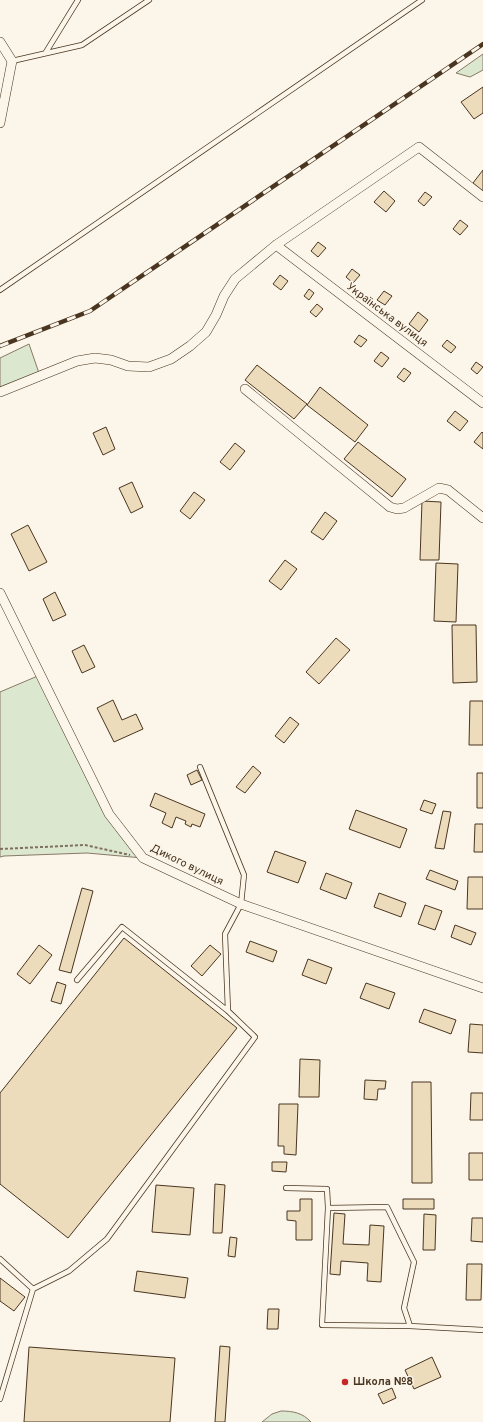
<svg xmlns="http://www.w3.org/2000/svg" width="483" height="1422" font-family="Overpass,sans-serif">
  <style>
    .green { fill: #dce7d0; stroke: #887966 }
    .building { fill: #ecdcbc; stroke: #4a3520 }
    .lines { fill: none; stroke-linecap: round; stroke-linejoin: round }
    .service-casing { stroke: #4a3520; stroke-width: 6 }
    .minor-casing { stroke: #4a3520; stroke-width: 10 }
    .path { stroke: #7f6f5c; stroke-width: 2; stroke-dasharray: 3 2; stroke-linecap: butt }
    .service { stroke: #fbf6e9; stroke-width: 4.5 }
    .minor { stroke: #fbf6e9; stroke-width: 9 }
    .rail-casing { stroke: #4a3520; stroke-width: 4.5 }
    .rail { stroke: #fbf6e9; stroke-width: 3; stroke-dasharray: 9; stroke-linecap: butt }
    .poi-dot { fill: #c62828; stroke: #fbf6e9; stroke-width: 1.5 }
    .labels { text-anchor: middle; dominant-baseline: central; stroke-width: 3; stroke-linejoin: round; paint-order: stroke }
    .street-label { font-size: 11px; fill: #4a3520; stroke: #fbf6e9 }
    .poi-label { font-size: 11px; font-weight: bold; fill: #4a3520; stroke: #fbf6e9; text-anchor: start }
  </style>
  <rect width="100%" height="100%" fill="#fbf6e9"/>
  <path class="green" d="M483 54V70L470 77 456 73Z
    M29 344 40 376 0 392V358Z
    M40 675 109 814 143 858 87 853 4 856 0 857V692Z
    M281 1411C293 1411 303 1413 311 1422H262L272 1414Z"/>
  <path class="building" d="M483 87V113L474 119 461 102Z
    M483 170V191L473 183Z
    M384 191 395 201 386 212 374 202Z
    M425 192 432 197 424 206 418 201Z
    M460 220 468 226 460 235 453 229Z
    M318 242 326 248 318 257 311 251Z
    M352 269 360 275 353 283 346 277Z
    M280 275 288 281 281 290 273 284Z
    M309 289 314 293 309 300 304 296Z
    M384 291 392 296 385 305 377 300Z
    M317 304 323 309 316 317 310 312Z
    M418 312 428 320 419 332 409 324Z
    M359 335 367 340 361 347 354 342Z
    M447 340 456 347 451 353 442 346Z
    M381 352 389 358 382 367 374 361Z
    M476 362 483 367 477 374 471 369Z
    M257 365 307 404 294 419 245 380Z
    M404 368 411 373 404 382 397 377Z
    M320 387 368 425 355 442 307 405Z
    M455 411 468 421 460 431 447 421Z
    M106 427 115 449 103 455 93 433Z
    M482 432 483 433V449L474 442Z
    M358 442 406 479 392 497 344 459Z
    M235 443 245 451 230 470 220 462Z
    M132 482 143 507 131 513 119 488Z
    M194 492 205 500 190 519 180 511Z
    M422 501 441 502 439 560H420Z
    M325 512 337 521 323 540 311 532Z
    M28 525 47 562 29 571 11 534Z
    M285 560 297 569 281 590 269 581Z
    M436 563 458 564 456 622 434 621Z
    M55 592 66 615 53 621 43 599Z
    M452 625H476L477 682 453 683Z
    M336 638 350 650 319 684 306 672Z
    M84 645 95 667 82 673 72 651Z
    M113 700 122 720 136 714 143 729 114 742 97 708Z
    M470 701H483V745H469Z
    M290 717 299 724 284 743 275 736Z
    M253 766 261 773 245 793 236 787Z
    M197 770 202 780 191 785 187 775Z
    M477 773H483V808H477Z
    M155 793 205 814 200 827 192 824 191 827 185 824 186 821 176 817 172 828 162 823 166 813 150 806Z
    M424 800 436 804 432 814 420 810Z
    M356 810 407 829 400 848 349 829Z
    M443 811 451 812 444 849 435 848Z
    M475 824H483V852H474Z
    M275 851 306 862 298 883 267 872Z
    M430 870 458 881 455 890 426 879Z
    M326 873 352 883 346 899 320 889Z
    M468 877H483V909H467Z
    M82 888 93 891 71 973 59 970Z
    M379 893 406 903 401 917 374 907Z
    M425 905 442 911 435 930 418 924Z
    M455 925 476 933 471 945 451 937Z
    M124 938 237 1028 68 1238 0 1184V1093Z
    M250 941 277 951 273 962 246 952Z
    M39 945 52 955 30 984 17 974Z
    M210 945 221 954 202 976 191 966Z
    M308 959 332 968 326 984 302 975Z
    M57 982 66 985 61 1004 51 1001Z
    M366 983 395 993 389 1009 360 998Z
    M424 1009 456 1020 451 1034 419 1022Z
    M470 1024 483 1025V1053L468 1052Z
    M300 1059 320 1060 319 1097H299Z
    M365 1080 386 1081 385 1089H378L377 1100 364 1099Z
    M412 1082H431L432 1183H412Z
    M471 1093H483V1120H470Z
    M279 1104H298L296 1155 284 1154V1146H278Z
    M469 1153H483V1180H469Z
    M272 1162H287L286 1172 272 1171Z
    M215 1184 225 1185 222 1233H213Z
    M156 1185 194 1188 190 1235 152 1232Z
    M300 1199H312V1240H296V1221L287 1220V1211H300Z
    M403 1199H434V1209H403Z
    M334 1213 345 1214 343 1244 369 1245 370 1225 384 1226 381 1282 367 1281 368 1263 341 1261 340 1275 330 1274Z
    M424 1214 436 1215 435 1250H423Z
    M472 1218H483V1242L471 1241Z
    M230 1237 237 1238 235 1257 228 1256Z
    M467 1264H482L481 1300H466Z
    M137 1271 188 1278 185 1298 134 1291Z
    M0 1278 25 1297 14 1311 0 1301Z
    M268 1309H279L278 1329H267Z
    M220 1346 230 1347 225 1422H215Z
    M29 1347 175 1358 170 1422H24Z
    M432 1357 441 1377 414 1389 405 1370Z
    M392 1388 396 1398 383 1404 378 1394Z"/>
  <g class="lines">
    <defs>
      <path id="service" d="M46 52 78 0
        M12 61 82 45 149 0
        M0 290 422 0
        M200 767 244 875 241 904 225 934 228 1011
        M286 1188 327 1189 328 1208 322 1325 410 1326 483 1330
        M328 1208 387 1207 414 1262 404 1308 410 1326
        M0 1259 33 1289 0 1399
        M33 1289 69 1271 107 1239 255 1037 228 1011 122 927 77 980"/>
      <path id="minor" d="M0 42 12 61 0 123
        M276 245 483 403
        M245 389 390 507 397 509 404 508 439 488 448 490 483 518
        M0 392 77 361 95 358 111 360 128 366 149 367 171 359 190 346 206 332 216 315 224 296 235 279 276 245 419 147 483 197
        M0 593 109 814 143 858 241 904 483 988"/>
    </defs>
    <use href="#service" class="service-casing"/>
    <use href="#minor" class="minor-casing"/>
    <path class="path" d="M0 849 85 845 130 855"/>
    <use href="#service" class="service"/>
    <use href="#minor" class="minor"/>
    <defs>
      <path id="rail" d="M0 346 90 311 483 44"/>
    </defs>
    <use href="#rail" class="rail-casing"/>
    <use href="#rail" class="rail"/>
  </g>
  <circle class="poi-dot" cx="345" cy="1382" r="4"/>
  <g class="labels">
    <g class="street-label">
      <text transform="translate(387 315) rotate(37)">Українська вулиця</text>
      <text transform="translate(187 865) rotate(26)">Дикого вулиця</text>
    </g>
    <g class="poi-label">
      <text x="353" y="1382">Школа №8</text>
    </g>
  </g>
</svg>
